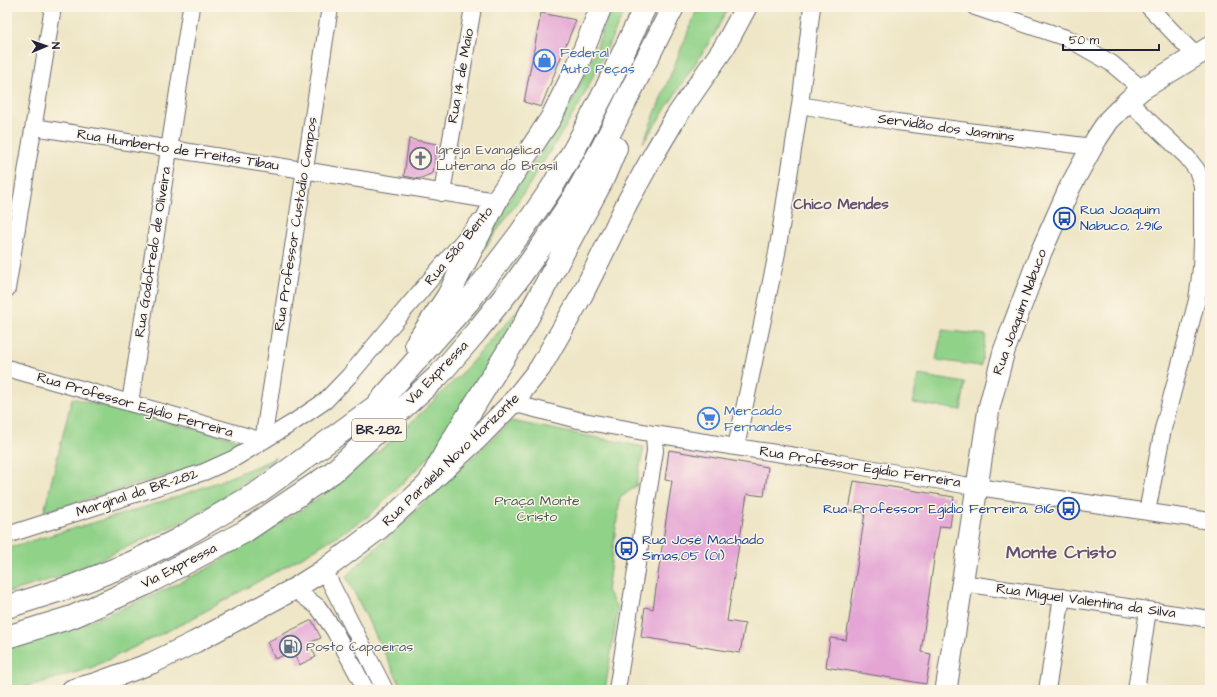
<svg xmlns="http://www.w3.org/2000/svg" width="1217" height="697" font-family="'Architects Daughter',sans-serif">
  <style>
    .green { fill: #91d289; stroke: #5a7a62 }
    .building { fill: #e4a5d5 }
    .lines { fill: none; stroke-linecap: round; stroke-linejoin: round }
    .minor-casing { stroke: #69676c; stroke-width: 18 }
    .major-casing { stroke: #69676c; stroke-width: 23 }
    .highway-casing { stroke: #69676c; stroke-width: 24 }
    .minor { stroke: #fff; stroke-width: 16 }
    .major { stroke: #fff; stroke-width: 21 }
    .highway { stroke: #fff; stroke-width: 22 }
    .labels { text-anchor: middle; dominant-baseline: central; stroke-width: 3; stroke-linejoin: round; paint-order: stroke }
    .shield { fill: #fcf5e5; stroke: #63616e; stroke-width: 1 }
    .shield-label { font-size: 13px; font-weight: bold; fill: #22223b }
    .shop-label { font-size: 14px; fill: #366cbe; stroke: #fcf5e5; text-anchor: start }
    .street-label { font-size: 14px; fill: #22223b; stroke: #fcf5e5 }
    .worship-label { font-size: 14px; fill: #5b616d; stroke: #fcf5e5; text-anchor: start }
    .transit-label { font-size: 14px; fill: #164399; stroke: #fcf5e5; text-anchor: start }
    .park-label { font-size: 14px; fill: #435752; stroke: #fcf5e5 }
    .service-label { font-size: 14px; fill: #4e5e75; stroke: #fcf5e5; text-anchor: start }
    .neighbourhood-label { font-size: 15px; font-weight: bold; fill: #665071; stroke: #fcf5e5 }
    .district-label { font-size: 18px; font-weight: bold; fill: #665071; stroke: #fcf5e5 }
  </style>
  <rect width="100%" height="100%" fill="#fcf5e5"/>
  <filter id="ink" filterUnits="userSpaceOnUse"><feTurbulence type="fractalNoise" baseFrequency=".025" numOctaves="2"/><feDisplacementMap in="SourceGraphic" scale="8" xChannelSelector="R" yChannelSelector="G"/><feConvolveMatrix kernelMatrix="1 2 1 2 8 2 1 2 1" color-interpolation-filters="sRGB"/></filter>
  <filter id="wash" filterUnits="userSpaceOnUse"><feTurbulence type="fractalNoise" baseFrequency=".012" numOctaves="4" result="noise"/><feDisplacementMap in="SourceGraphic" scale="16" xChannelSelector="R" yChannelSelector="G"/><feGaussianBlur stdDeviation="0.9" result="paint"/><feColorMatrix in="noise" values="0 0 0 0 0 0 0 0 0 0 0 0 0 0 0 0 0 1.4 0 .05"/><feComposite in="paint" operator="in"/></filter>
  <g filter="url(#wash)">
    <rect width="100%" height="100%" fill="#eee6c6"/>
    <path class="green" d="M611 7H627L579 105 527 188 473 265 513 194 564 118 595 52Z
      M698 7H728L714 35 643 143Z
      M534 288 441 445 369 516 309 553 186 622 93 667 40 683 13 690H7V647L78 626 152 596 207 569 313 502 393 440 460 375 512 317Z
      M942 330 986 335 981 366 936 360Z
      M918 375 965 383 961 410 913 403Z
      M72 398 247 442 228 457 44 512Z
      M511 421 644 447 636 486 620 498 607 591 618 609 605 690H403L346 576Z
      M277 457 216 503 171 527 68 574 7 593V548C98 521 191 497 277 457Z"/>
    <g id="blocks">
      <path class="building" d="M541 13 576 20 541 107 524 102Z
        M409 139 437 144 433 173 419 179 404 176Z
        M669 450 768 467 764 496 747 494 727 621 745 624 740 653 641 637 645 607 653 609 666 520 672 481 665 480Z
        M854 481 954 497 950 527 940 526 935 552 921 652 931 654 926 684 826 667 830 638 846 640 865 513 849 510Z
        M312 620 321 638 309 643 316 657 299 665 293 651 275 659 267 642Z"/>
    </g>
  </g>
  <g filter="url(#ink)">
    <use href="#blocks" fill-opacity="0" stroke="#69676c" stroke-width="1"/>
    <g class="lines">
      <defs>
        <path id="minor" d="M975 7 1069 39 1111 63 1142 89
          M1149 7 1196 56
          M1128 101 1187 157 1197 170 1202 185V243L1201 268 1197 300 1163 429 1147 512
          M800 105 897 122 1092 147
          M34 127 496 201
          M442 193 473 7
          M7 289 53 7
          M7 368 263 441
          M130 403 191 7
          M512 403 578 420 654 434 736 447 835 462 964 485 1210 521
          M263 441 330 7
          M736 447 777 253 800 105 812 7
          M7 535 204 472 235 458 294 422 325 401 349 376 478 223
          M324 570 385 690
          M962 583 1210 619
          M294 589 318 607 334 630 366 690
          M617 690 655 451 654 434
          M1047 690 1062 597
          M1136 690 1148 610"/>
        <path id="major" d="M496 201 551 118 578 64 601 7
          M72 690 97 683 152 663 195 642 294 589 324 570 380 528 479 437 512 403 540 368 582 295 601 257 628 201 654 154 676 117 725 46 746 7
          M946 690 989 408 1004 351 1041 252 1070 187 1097 138 1109 120 1128 101 1142 89 1210 47"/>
        <path id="highway" d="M416 344 448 296 496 201
          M429 483 449 446 521 330 602 181 616 148
          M7 607 73 586 131 563 177 540 260 491 375 407 468 302 519 235 551 189 575 148 606 89 645 7
          M7 637 72 617 144 585 244 532 333 472 439 375 476 332 516 282 545 241 576 194 602 148 673 7"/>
      </defs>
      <use href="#minor" class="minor-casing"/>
      <use href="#major" class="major-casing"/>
      <use href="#highway" class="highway-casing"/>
      <use href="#minor" class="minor"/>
      <use href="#major" class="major"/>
      <use href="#highway" class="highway"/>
    </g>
  </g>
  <defs>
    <symbol id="shop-ring" viewBox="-11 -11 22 22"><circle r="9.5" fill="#fcf5e5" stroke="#3f7fe0" stroke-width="1.5"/><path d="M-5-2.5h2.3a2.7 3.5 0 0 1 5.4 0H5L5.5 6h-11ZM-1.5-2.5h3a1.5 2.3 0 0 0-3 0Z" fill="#3f7fe0"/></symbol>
    <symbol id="church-ring" viewBox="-11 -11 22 22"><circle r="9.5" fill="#fcf5e5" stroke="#6b7280" stroke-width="1.5"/><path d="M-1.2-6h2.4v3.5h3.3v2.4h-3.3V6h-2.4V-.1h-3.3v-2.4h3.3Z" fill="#6b7280"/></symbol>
    <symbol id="bus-ring" viewBox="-11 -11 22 22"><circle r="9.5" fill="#fcf5e5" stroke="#1a4fb4" stroke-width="1.5"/><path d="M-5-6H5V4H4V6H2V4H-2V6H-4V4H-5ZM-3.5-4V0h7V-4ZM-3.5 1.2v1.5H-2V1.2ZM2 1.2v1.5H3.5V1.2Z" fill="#1a4fb4"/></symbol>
    <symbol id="supermarket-ring" viewBox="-11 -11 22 22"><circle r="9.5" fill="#fcf5e5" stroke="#3f7fe0" stroke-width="1.5"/><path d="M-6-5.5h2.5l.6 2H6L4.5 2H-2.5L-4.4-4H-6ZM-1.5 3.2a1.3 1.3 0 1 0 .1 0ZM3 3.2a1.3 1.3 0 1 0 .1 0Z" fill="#3f7fe0"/></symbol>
    <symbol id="fuel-ring" viewBox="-11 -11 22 22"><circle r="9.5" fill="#fcf5e5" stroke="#5c6f8a" stroke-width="1.5"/><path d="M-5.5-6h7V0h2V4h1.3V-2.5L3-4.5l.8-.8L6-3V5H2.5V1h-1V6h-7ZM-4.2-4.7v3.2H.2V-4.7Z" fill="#5c6f8a"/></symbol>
  </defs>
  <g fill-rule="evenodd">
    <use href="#shop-ring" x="532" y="48" width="25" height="25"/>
    <use href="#church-ring" x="408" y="146" width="25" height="25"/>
    <use href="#bus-ring" x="1052" y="206" width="25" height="25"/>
    <use href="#supermarket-ring" x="696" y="406" width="25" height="25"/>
    <use href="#bus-ring" x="1056" y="496" width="25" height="25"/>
    <use href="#bus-ring" x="614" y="536" width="25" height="25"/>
    <use href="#fuel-ring" x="278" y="634" width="25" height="25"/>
  </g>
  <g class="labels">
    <rect class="shield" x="352" y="419" width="54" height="22" rx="3"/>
    <g class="shield-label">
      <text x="379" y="430">BR-282</text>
    </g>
    <g class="shop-label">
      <text x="560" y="53">Federal<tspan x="560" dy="16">Auto Peças</tspan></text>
      <text x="724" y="411">Mercado<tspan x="724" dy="16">Fernandes</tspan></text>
    </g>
    <g class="street-label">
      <text transform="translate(461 76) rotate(-80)">Rua 14 de Maio</text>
      <text transform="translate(946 128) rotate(8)">Servidão dos Jasmins</text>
      <text transform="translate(178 150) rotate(9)">Rua Humberto de Freitas Tibau</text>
      <text transform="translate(296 224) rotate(-81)">Rua Professor Custódio Campos</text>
      <text transform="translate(459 246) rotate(-50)">Rua São Bento</text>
      <text transform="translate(153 252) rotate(-81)">Rua Godofredo de Oliveira</text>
      <text transform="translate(1020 312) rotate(-70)">Rua Joaquim Nabuco</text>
      <text transform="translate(437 373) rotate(-46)">Via Expressa</text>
      <text transform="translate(135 405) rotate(16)">Rua Professor Egídio Ferreira</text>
      <text transform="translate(451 460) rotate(-44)">Rua Paralela Novo Horizonte</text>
      <text transform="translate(860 467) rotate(9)">Rua Professor Egídio Ferreira</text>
      <text transform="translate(137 493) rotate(-18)">Marginal da BR-282</text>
      <text transform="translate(179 566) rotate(-27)">Via Expressa</text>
      <text transform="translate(1086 601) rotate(8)">Rua Miguel Valentina da Silva</text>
    </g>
    <g class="worship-label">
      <text x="436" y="150">Igreja Evangélica<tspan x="436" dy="16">Luterana do Brasil</tspan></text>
    </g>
    <g class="transit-label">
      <text x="1080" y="210">Rua Joaquim<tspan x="1080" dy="16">Nabuco, 2916</tspan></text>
      <text x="1054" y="509" text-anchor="end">Rua Professor Egídio Ferreira, 816</text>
      <text x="642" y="540">Rua José Machado<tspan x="642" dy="16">Simas,05 (01)</tspan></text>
    </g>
    <g class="park-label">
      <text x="537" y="501">Praça Monte<tspan x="537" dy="16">Cristo</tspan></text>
    </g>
    <g class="service-label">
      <text x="306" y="647">Posto Capoeiras</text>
    </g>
    <g class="neighbourhood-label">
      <text x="841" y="204">Chico Mendes</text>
    </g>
    <g class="district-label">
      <text x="1061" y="552">Monte Cristo</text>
    </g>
  </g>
  <rect width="1217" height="697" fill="none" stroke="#fcf5e5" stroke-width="24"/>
  <g transform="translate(46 46) rotate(88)" stroke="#fcf5e5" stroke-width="3" paint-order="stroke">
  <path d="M0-3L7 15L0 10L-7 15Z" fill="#22223b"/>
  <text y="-6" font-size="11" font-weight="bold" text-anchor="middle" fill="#22223b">N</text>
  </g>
  <path d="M1063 44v6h96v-6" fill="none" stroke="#22223b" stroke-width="2"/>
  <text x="1069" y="44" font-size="12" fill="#22223b" stroke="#fcf5e5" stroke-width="3" paint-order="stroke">50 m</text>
</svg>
